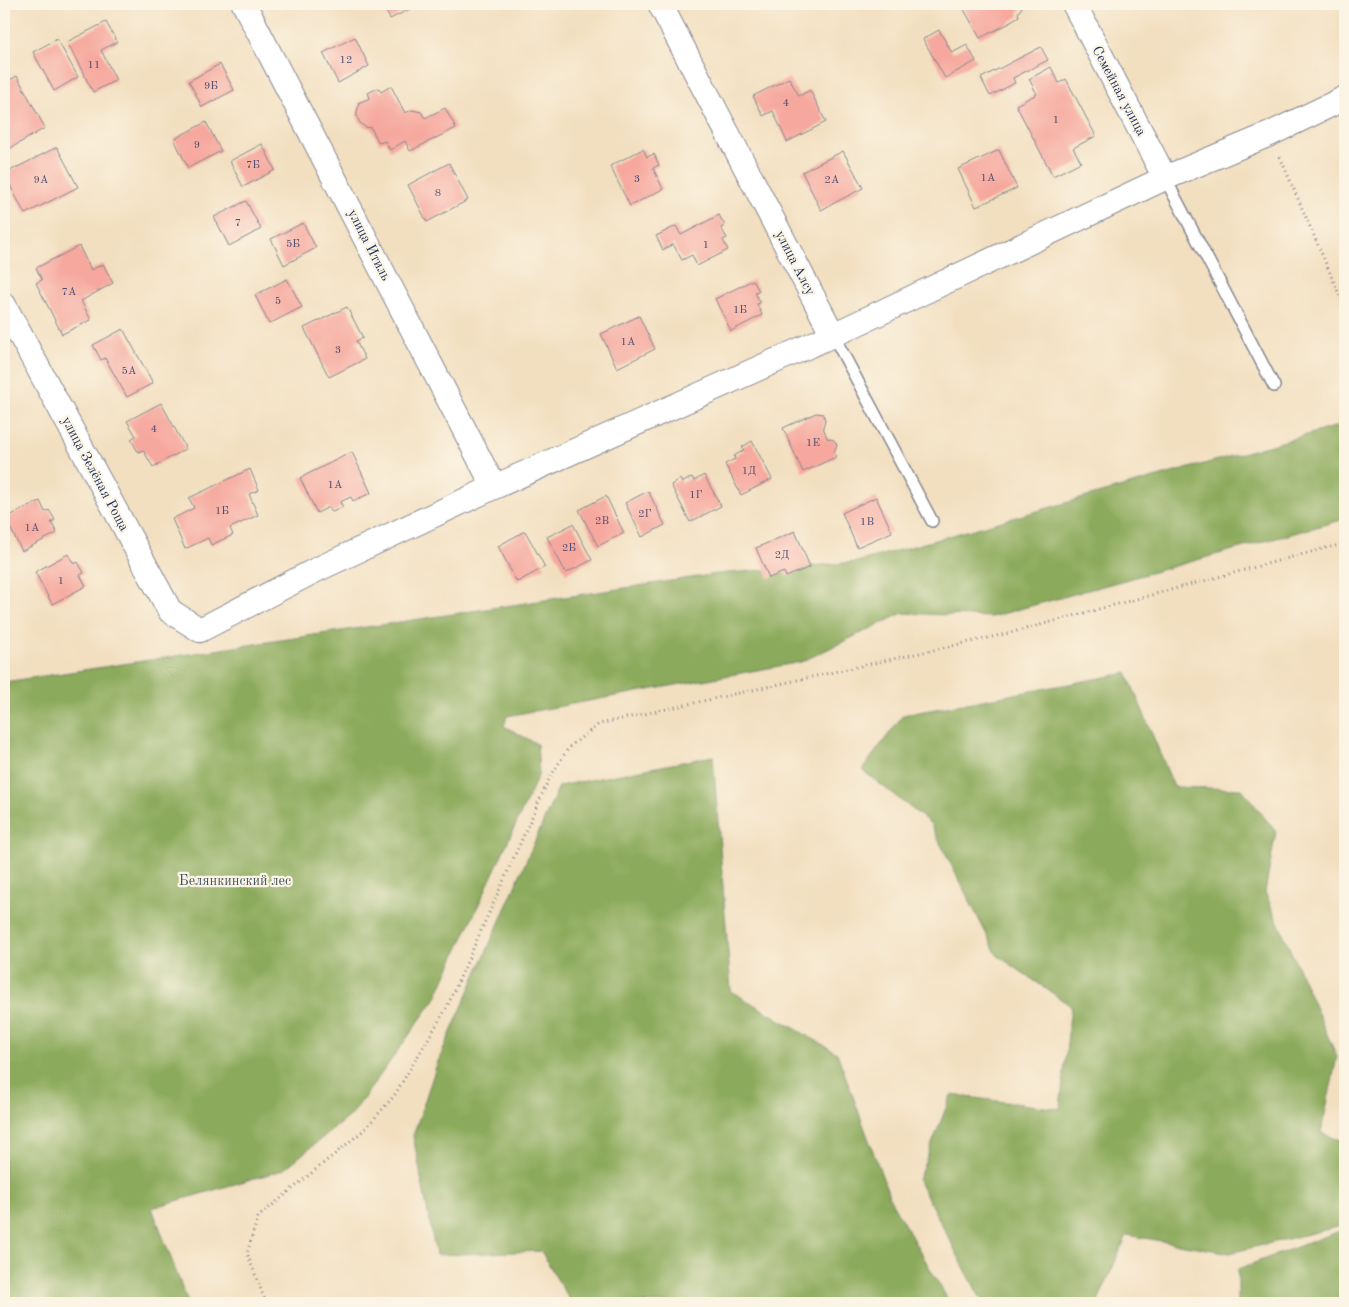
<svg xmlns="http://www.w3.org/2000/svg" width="1349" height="1307" font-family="'Old Standard TT',serif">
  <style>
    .forest { fill: #8caa5c; stroke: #546c5d }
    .building { fill: #f6a89e }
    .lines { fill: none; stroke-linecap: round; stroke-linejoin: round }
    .lane-casing { stroke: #86878f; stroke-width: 14 }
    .street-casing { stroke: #86878f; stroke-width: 26 }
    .path { stroke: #86878f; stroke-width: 3; stroke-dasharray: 1 4; stroke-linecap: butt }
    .lane { stroke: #fff; stroke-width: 11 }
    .street { stroke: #fff; stroke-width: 24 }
    .labels { text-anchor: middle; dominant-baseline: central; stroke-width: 4.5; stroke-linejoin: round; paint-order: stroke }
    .number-label { font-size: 11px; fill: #524d6e }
    .street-label { font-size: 14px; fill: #1b2f5e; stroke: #fcf5e5 }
    .park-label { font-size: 14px; fill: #405460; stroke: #fcf5e5 }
  </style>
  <rect width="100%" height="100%" fill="#fcf5e5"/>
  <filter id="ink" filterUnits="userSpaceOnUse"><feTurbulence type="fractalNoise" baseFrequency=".02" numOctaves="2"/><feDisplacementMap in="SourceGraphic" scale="10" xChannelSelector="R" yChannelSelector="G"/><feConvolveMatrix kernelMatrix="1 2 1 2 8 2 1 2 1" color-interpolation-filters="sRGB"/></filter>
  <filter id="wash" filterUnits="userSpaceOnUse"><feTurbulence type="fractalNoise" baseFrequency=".0096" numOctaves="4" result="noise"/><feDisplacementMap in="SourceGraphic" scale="20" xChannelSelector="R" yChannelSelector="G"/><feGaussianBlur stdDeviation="1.12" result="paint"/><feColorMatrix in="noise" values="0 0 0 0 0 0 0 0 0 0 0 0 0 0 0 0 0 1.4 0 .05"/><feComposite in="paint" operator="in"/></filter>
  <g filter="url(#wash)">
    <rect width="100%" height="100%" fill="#f2dfc0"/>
    <path class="forest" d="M1345 424V519L991 617 903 613 801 662 507 716 504 726 537 744 539 774 435 999 353 1113 283 1170 152 1208 188 1303H4V682L717 574 857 562Z
      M1127 673 1174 787 1242 789 1276 832 1265 892 1337 1057 1321 1133 1345 1142V1225L1230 1253 1127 1235 1097 1303H983L918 1180 951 1095 1060 1109 1071 1006 997 955 930 823 862 770 903 715Z
      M713 756 731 991 837 1053 892 1203 950 1303H571L541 1251 436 1255 413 1136 437 1064 559 786Z
      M1345 1229V1303H1238V1269Z"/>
    <g id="blocks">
      <path class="building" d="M382 4H420L390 19Z
        M961 4H1020L1022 7 1018 13 1019 16 1009 22 1010 23 980 38Z
        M106 22 117 42 101 50 116 80 93 92 67 42Z
        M939 30 952 53 967 45 976 61 945 78 923 39Z
        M355 37 369 66 338 83 323 53Z
        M57 39 78 77 54 91 33 52Z
        M1041 47 1048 60 1013 78 1015 83 990 96 981 78Z
        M220 64 234 90 202 107 189 81Z
        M1051 67 1059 83 1066 79 1096 136 1073 148 1081 162 1053 176 1016 105 1037 94 1029 79Z
        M17 76 45 128 4 152V83Z
        M789 78 799 96 810 90 826 122 787 142 773 111 763 116 753 96Z
        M391 86 405 113 412 110 421 112 425 118 445 108 456 128 410 151 405 141 390 150 385 141 379 143 371 128 365 127 360 123 357 117V112L359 105 358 103 370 98 368 93 378 88 381 92Z
        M206 122 221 151 188 168 174 139Z
        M262 144 275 170 243 187 230 161Z
        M57 147 78 187 25 214 4 174Z
        M643 149 647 157 654 154 659 165 653 168 663 189 630 206 610 166Z
        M999 150 1017 188 976 207 958 169Z
        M843 151 863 188 821 210 802 172Z
        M449 163 468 200 427 222 408 185Z
        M246 201 261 229 229 246 214 217Z
        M719 215 725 226 721 228 727 238 723 240 728 250 697 266 692 255 682 260 673 244 663 250 656 236 676 226 681 235Z
        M303 223 316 248 284 265 271 239Z
        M79 246 91 270 103 264 113 283 81 301 91 320 62 334 36 283 42 280 36 268Z
        M287 279 302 307 269 324 255 295Z
        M753 280 759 291 755 292 760 303 757 304 762 315 731 331 715 299Z
        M347 307 363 338 356 341 365 359 329 377 304 328Z
        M639 316 655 349 617 368 601 334Z
        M123 329 153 383 127 397 105 358 101 360 93 345Z
        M161 403 186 449 153 467 143 450 138 452 131 439 136 436 127 421Z
        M816 413 823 414 825 420 823 427 827 438 834 440 837 445 834 452 836 457 803 472 783 428Z
        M752 441 772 479 741 495 725 464 735 459 734 456 744 450 742 447Z
        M352 452 371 493 353 501 351 497 340 502 343 507 332 512 329 507 317 513 300 478Z
        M250 469 259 490 249 494 258 515 230 528 233 535 211 545 208 538 185 549 172 519 194 508 189 498Z
        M704 475 721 506 690 522 671 485 680 479 682 483 692 477 694 481Z
        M648 491 665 525 642 537 625 503Z
        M606 496 624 533 598 546 579 510Z
        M876 497 892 532 857 547 842 513Z
        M40 501 45 512 49 510 55 520 51 522 57 533 22 551 5 518Z
        M573 524 592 560 566 573 547 537Z
        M525 531 545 567 517 582 498 546Z
        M795 531 810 567 786 577 784 572 769 578 756 548Z
        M68 554 74 564 78 562 84 573 80 575 86 586 52 604 35 572Z"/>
    </g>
  </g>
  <g filter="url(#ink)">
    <use href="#blocks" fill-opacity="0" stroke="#86878f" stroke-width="1"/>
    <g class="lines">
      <defs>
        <path id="lane" d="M1165 178 1274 386
          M833 335 932 521"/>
        <path id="street" d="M244 4 494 487
          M660 4 833 335
          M1074 4 1165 178
          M4 305 170 611 200 630 316 570 494 487 833 335 1165 178 1270 134 1345 98"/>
      </defs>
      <use href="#lane" class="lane-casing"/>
      <use href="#street" class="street-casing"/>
      <path class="path" d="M1280 157 1345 308
        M266 1303 247 1253 258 1217 364 1130 394 1096 446 1009 548 781 569 747 599 724 1010 633 1326 548 1345 544"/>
      <use href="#lane" class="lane"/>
      <use href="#street" class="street"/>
    </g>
  </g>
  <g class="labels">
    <g class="number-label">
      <text x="346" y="60">12</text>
      <text x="94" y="65">11</text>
      <text x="211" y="86">9Б</text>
      <text x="786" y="103">4</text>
      <text x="1056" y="120">1</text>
      <text x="197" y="145">9</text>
      <text x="253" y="165">7Б</text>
      <text x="988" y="178">1А</text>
      <text x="637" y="179">3</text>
      <text x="41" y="180">9А</text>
      <text x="832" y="180">2А</text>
      <text x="438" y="193">8</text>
      <text x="238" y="223">7</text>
      <text x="293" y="244">5Б</text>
      <text x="706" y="245">1</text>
      <text x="69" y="292">7А</text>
      <text x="278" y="301">5</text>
      <text x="740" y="310">1Б</text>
      <text x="628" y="342">1А</text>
      <text x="338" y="350">3</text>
      <text x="129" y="371">5А</text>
      <text x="154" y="429">4</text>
      <text x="813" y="443">1Е</text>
      <text x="749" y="471">1Д</text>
      <text x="335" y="485">1А</text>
      <text x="696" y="495">1Г</text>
      <text x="222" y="511">1Б</text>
      <text x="645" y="514">2Г</text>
      <text x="602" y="521">2В</text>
      <text x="867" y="522">1В</text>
      <text x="32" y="528">1А</text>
      <text x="569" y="548">2Б</text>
      <text x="782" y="555">2Д</text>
      <text x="61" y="581">1</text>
    </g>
    <g class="street-label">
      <text transform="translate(1119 91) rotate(62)">Семейная улица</text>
      <text transform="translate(369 245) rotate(63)">улица Итиль</text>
      <text transform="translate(795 263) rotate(63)">улица Алсу</text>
      <text transform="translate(95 474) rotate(62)">улица Зелёная Роща</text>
    </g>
    <g class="park-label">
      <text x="235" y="881">Белянкинский лес</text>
    </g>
  </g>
  <rect width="1349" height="1307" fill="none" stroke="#fcf5e5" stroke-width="20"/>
</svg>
